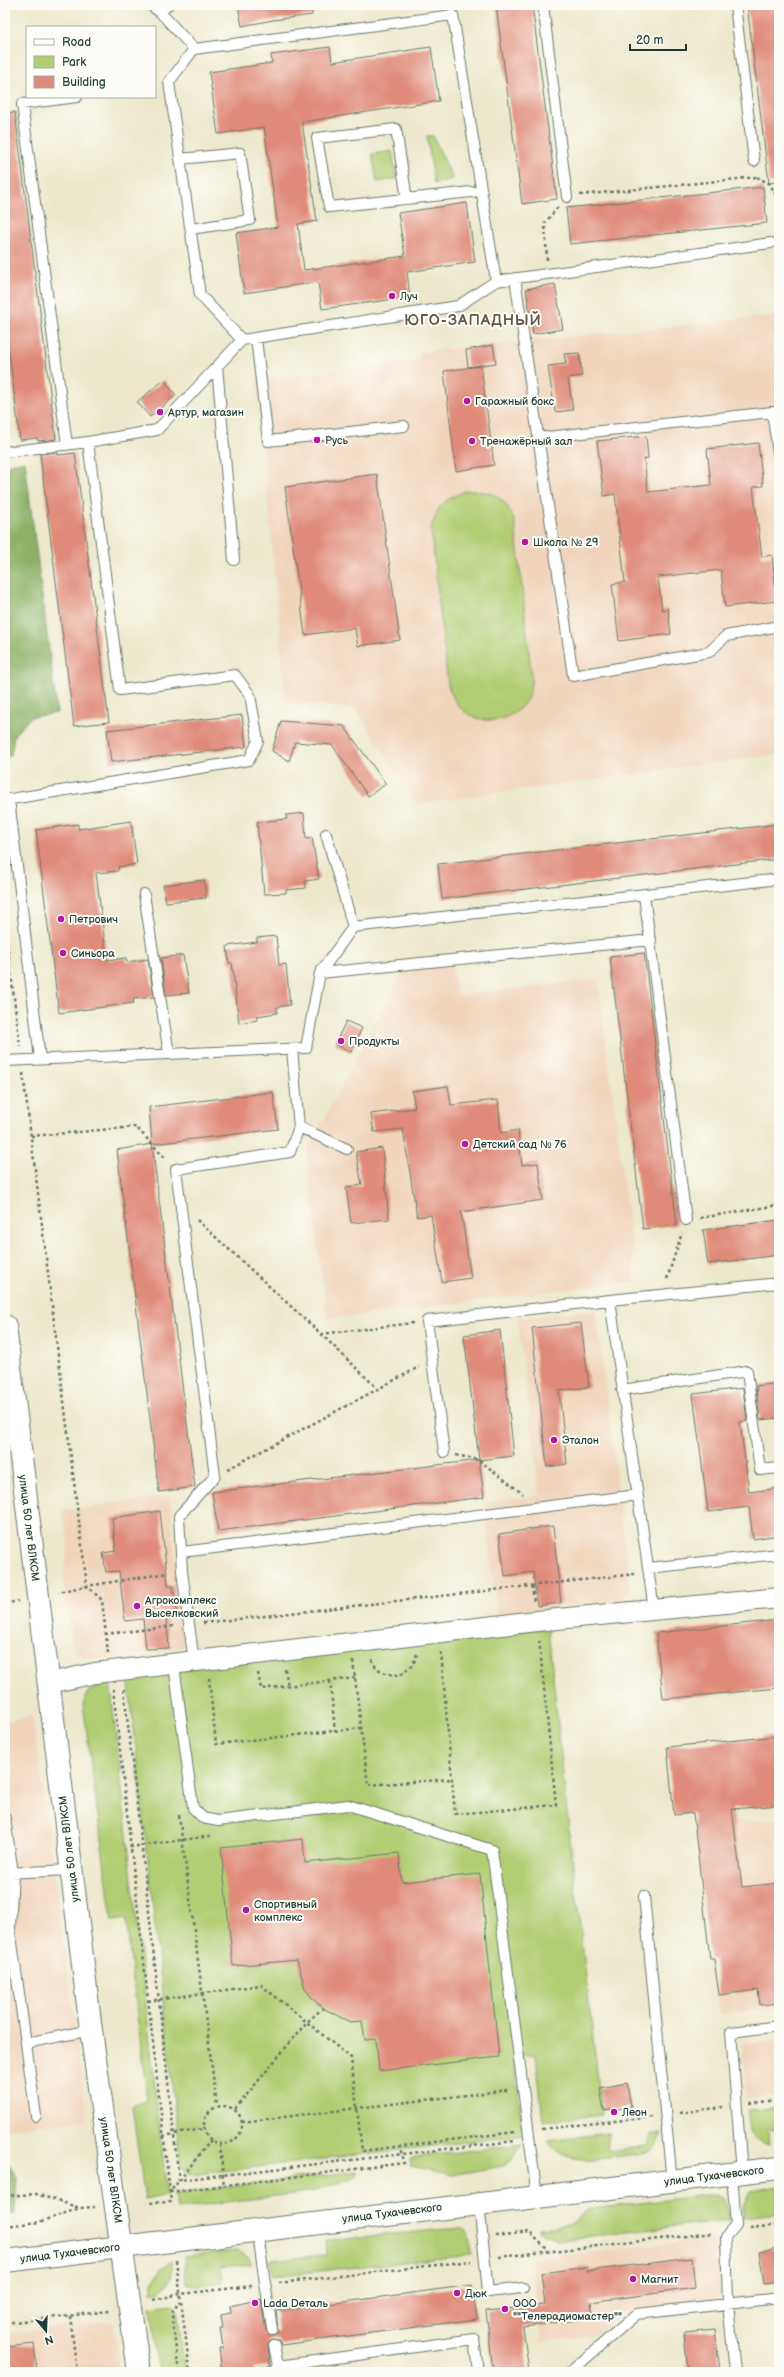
<svg xmlns="http://www.w3.org/2000/svg" width="784" height="2377" font-family="'Balsamiq Sans',sans-serif">
  <style>
    .built { fill: #f0d5bc }
    .green { fill: #b2cd73; stroke: #688554 }
    .forest { fill: #8db065; stroke: #56764c }
    .building { fill: #e08b79 }
    .lines { fill: none; stroke-linecap: round; stroke-linejoin: round }
    .lane-casing { stroke: #67796a; stroke-width: 12 }
    .street-casing { stroke: #67796a; stroke-width: 22 }
    .secondary-casing { stroke: #67796a; stroke-width: 24 }
    .path { stroke: #67796a; stroke-width: 2.5; stroke-dasharray: 3 3; stroke-linecap: butt }
    .lane { stroke: #fff; stroke-width: 10 }
    .street { stroke: #fff; stroke-width: 20 }
    .secondary { stroke: #fff; stroke-width: 22 }
    .poi-dot { fill: #b5179e; stroke: #fdfcf7; stroke-width: 1.5 }
    .labels { text-anchor: middle; dominant-baseline: central; stroke-width: 4; stroke-linejoin: round; paint-order: stroke }
    .poi-label { font-size: 11px; fill: #1f3d34; stroke: #fdfcf7; text-anchor: start }
    .street-label { font-size: 11px; fill: #1f3d34; stroke: #fdfcf7 }
    .district-label { font-size: 15px; font-weight: bold; letter-spacing: 1px; fill: #63584c; stroke: #fdfcf7 }
  </style>
  <rect width="100%" height="100%" fill="#fdfcf7"/>
  <filter id="ink" filterUnits="userSpaceOnUse"><feTurbulence type="fractalNoise" baseFrequency=".025" numOctaves="2"/><feDisplacementMap in="SourceGraphic" scale="8" xChannelSelector="R" yChannelSelector="G"/><feConvolveMatrix kernelMatrix="1 2 1 2 8 2 1 2 1" color-interpolation-filters="sRGB"/></filter>
  <filter id="wash" filterUnits="userSpaceOnUse"><feTurbulence type="fractalNoise" baseFrequency=".012" numOctaves="4" result="noise"/><feDisplacementMap in="SourceGraphic" scale="16" xChannelSelector="R" yChannelSelector="G"/><feGaussianBlur stdDeviation="0.9" result="paint"/><feColorMatrix in="noise" values="0 0 0 0 0 0 0 0 0 0 0 0 0 0 0 0 0 1.4 0 .05"/><feComposite in="paint" operator="in"/></filter>
  <g filter="url(#wash)">
    <rect width="100%" height="100%" fill="#ede8cd"/>
    <path class="built" d="M779 315V754L417 804 356 709 286 702 257 381 418 360 421 352Z
      M451 964 458 996 598 979 636 1281 327 1319 306 1153 404 969Z
      M596 1310 630 1590 623 1598 608 1603 497 1614 484 1502 540 1495 517 1317Z
      M169 1496 185 1646 122 1657 96 1659 78 1654 72 1645 63 1582 68 1542 62 1511Z
      M33 1716 87 2119 5 2130V1721Z
      M779 1818V2007L720 2014 698 1825Z
      M779 2040V2095L746 2099 742 2045Z
      M717 2238 722 2298 606 2315 608 2333 541 2342 531 2259Z
      M114 2321 120 2372H5V2334Z"/>
    <path class="green" d="M427 136H433L453 179 434 184Z
      M392 151 397 179 377 182 372 154Z
      M465 491C492 490 507 496 515 523L532 680C530 686 530 695 526 701 513 721 483 727 464 711 455 705 452 695 448 685L431 530C437 506 442 501 465 491Z
      M548 1628 567 1813 602 2115 543 2121 536 2054 513 2056 524 2135 191 2175 181 2168 128 1675Z
      M110 1682 167 2195 145 2200 132 2106 147 2100 126 1919 112 1921 83 1704 88 1692Z
      M779 2107V2129L768 2130 769 2145C749 2140 750 2130 747 2111Z
      M608 2133 609 2151 646 2146 651 2135 662 2133 656 2146 649 2152C620 2155 563 2172 548 2140Z
      M522 2144 511 2161 503 2166 452 2175 411 2166 410 2158Z
      M357 2171 358 2175 317 2191 177 2208 174 2194Z
      M779 2186V2214L744 2218V2205L751 2191Z
      M714 2194C727 2199 728 2208 729 2220L558 2240 539 2231V2228L569 2225 585 2211 591 2209Z
      M459 2228C473 2233 471 2241 471 2255L272 2276 270 2260 327 2255 326 2240Z
      M237 2251 249 2258 252 2264 220 2267 222 2282 191 2286 186 2283 184 2256Z
      M172 2261C174 2275 170 2282 160 2292L151 2291C154 2277 160 2268 172 2261Z
      M173 2304 177 2308 185 2372H158L150 2307Z"/>
    <path class="forest" d="M25 461 57 713 31 717 14 735 11 756H5V465Z
      M5 2159 17 2177 15 2214 5 2217Z"/>
    <g id="blocks">
      <path class="building" d="M238 5H312V15L273 20 242 26Z
        M496 5H532L557 199 522 204Z
        M747 5H779V182L769 183Z
        M330 47 332 62 431 47 439 101 302 122 317 221 298 224 304 270 405 256 398 213 467 203 475 262 407 272 410 297 322 309 318 282 244 293 236 233 278 227 264 127 218 134 209 72 272 63 271 55Z
        M15 112 56 439 38 441 37 438 20 440 5 319V113Z
        M763 187 767 223 570 244 566 208Z
        M555 284 563 329 533 334 526 289Z
        M493 345 496 363 468 367 466 350Z
        M579 353 582 376 568 378 573 410 555 412 548 366 566 364 564 354Z
        M481 366 494 465 456 471 444 371Z
        M164 380 176 395 150 417 137 402Z
        M646 436 648 458 644 459 648 492 711 485 707 449 758 443 763 486 753 487 762 557 772 555 777 601 725 607 721 570 658 577 662 610 668 609 671 634 619 641 612 584 625 582 615 494 604 496 597 441Z
        M57 452 58 455 75 453 109 722 74 726 40 454Z
        M377 474 400 640 358 646 355 628 305 635 285 487Z
        M242 715 246 747 111 762 107 730Z
        M281 721 344 726 386 784 368 796 332 745 295 742 289 761 272 751Z
        M304 813 306 839 312 838 319 879 305 881 306 888 286 890V893L264 894 257 822 287 819 286 815Z
        M131 821 137 864 118 867V871L96 873 107 960 126 958 127 962 148 959 154 997 133 999 134 1003 59 1013 36 830 78 824V829Z
        M779 824V859L442 899 438 864Z
        M204 880 206 898 166 902 163 885Z
        M276 936 279 965 286 964 290 1005 277 1007V1013L257 1016V1020L239 1023 232 963H229L227 946 257 942V938Z
        M644 953 677 1225 643 1229 610 957Z
        M183 955 189 993 166 995 161 958Z
        M346 1021 362 1028 351 1052 335 1044Z
        M448 1086 451 1105 498 1100 501 1133 518 1130 522 1165 538 1163 543 1200 461 1212 471 1278 442 1282 431 1215 417 1217 403 1129 374 1132 371 1114 415 1108 412 1091Z
        M273 1092 278 1129 152 1144 149 1107Z
        M152 1144 195 1487 159 1492 117 1150Z
        M382 1148 389 1219 351 1223 346 1187 362 1185 356 1152Z
        M779 1220V1255L708 1264 703 1230Z
        M581 1323 589 1387 559 1391 567 1464 547 1467 532 1328Z
        M500 1330 514 1456 479 1460 464 1335Z
        M779 1383V1418L760 1420 756 1386Z
        M743 1388 747 1421 740 1422 749 1492 779 1488V1535L753 1539 749 1507 708 1512 693 1394Z
        M479 1460 484 1497 218 1531 212 1492Z
        M160 1511 168 1586H173L177 1615 166 1616 169 1648 146 1649 143 1619 125 1621 119 1571 106 1572 103 1553 116 1551 112 1518Z
        M553 1526 561 1603 537 1606 533 1572 505 1576 499 1534Z
        M779 1620V1688L663 1699 656 1633Z
        M779 1736V1805L732 1809 742 1887 779 1883V2003L760 2005 758 1990 719 1995 714 1959H710L693 1813 674 1815 667 1747Z
        M303 1839 305 1863 399 1853 402 1882 480 1874 499 2057 379 2071 376 2039 365 2040 362 2021 350 2022 340 2017 323 2008 313 1999 305 1989 297 1960 233 1966 221 1848Z
        M627 2083 631 2107 604 2111 600 2088Z
        M779 2248V2282L764 2284 759 2251Z
        M692 2258 695 2288 591 2302 593 2318 523 2327 529 2372H493L486 2311 545 2305 541 2273 587 2267V2271Z
        M472 2285 477 2319 281 2345 279 2340 272 2339 268 2343 270 2366 254 2368V2372H222L219 2348H223L220 2328H223L221 2315 231 2313 230 2306 261 2299 266 2330 273 2335 278 2331 276 2311Z
        M715 2330 720 2372H688L684 2333Z
        M34 2344 37 2372H5V2347Z"/>
    </g>
  </g>
  <g filter="url(#ink)">
    <use href="#blocks" fill-opacity="0" stroke="#67796a" stroke-width="1"/>
    <g class="lines">
      <defs>
        <path id="lane" d="M150 5 160 12
          M543 5 567 197
          M735 5 754 161
          M194 49 453 15 496 281 458 306 242 340
          M180 159 240 153 250 220 191 229
          M407 199 396 129 317 138 329 207 481 191
          M515 278 573 676 709 652 726 636 779 626
          M496 281 771 243
          M256 338 268 441 404 426
          M217 366 234 560
          M538 438 772 412 779 459
          M67 445 22 104 77 97
          M5 452 88 442 157 430 242 340 200 295 169 82 194 49 160 12 168 5
          M9 799 40 1059
          M5 800 249 760 258 741 250 695 235 675 120 690 88 442
          M326 834 353 927
          M144 894 169 1054
          M644 895 686 1220
          M320 973 651 940
          M5 1061 306 1048 320 973 353 927 779 879
          M299 1127 347 1149
          M610 1300 779 1283
          M622 1390 747 1371 760 1470 779 1468
          M444 1452 427 1321 610 1300 654 1610
          M182 1552 637 1495
          M648 1568 779 1554
          M194 1662 182 1571 179 1516 215 1476 176 1169 290 1152 299 1127 292 1049
          M174 1665 193 1808 203 1818 218 1821 348 1805 492 1850 537 2197
          M5 1818 13 1873 10 1928 36 2116
          M5 1873 71 1870
          M644 1896 672 2182
          M26 2043 91 2030
          M742 2173 731 2032 779 2026
          M732 2174 736 2225 726 2237 728 2303 735 2372
          M479 2203 488 2292 523 2288
          M257 2229 272 2329
          M278 2366 474 2339 478 2372
          M273 2372 278 2366 274 2345
          M570 2372 637 2314 779 2298"/>
        <path id="street" d="M50 1683 95 1673 536 1621 779 1598"/>
        <path id="secondary" d="M5 1326 91 2030 139 2372
          M5 2261 779 2168"/>
      </defs>
      <use href="#lane" class="lane-casing"/>
      <use href="#street" class="street-casing"/>
      <use href="#secondary" class="secondary-casing"/>
      <path class="path" d="M757 177 770 184 779 201
        M580 195 757 177
        M547 260 545 223 558 207
        M5 926 20 1046
        M23 1073 87 1586 58 1592
        M31 1136 136 1127 166 1159
        M700 1218 779 1205
        M197 1220 321 1334 378 1389
        M667 1279 682 1233
        M321 1334 413 1323
        M456 1455 479 1460 523 1494
        M228 1469 419 1367
        M532 1586 534 1601
        M5 1604 18 1601
        M203 1623 635 1574
        M105 1634 176 1626
        M441 1652 455 1814 556 1805 539 1639
        M108 1653 102 1600 87 1586 168 1573
        M372 1659C375 1672 389 1675 400 1675L413 1665 417 1654
        M353 1661 368 1785 452 1779
        M285 1669 288 1686
        M258 1673 261 1689 355 1678
        M209 1678 216 1744 361 1728
        M330 1681 335 1731
        M113 1689 171 2202 149 2203
        M124 1689 179 2180 515 2141
        M179 1815 217 2106
        M130 1847 211 1836
        M148 2001 261 1985 351 2058 362 2151 515 2132
        M750 2103 779 2100
        M204 2125a19 19 0 1 1 38 0a19 19 0 1 1-38 0Z
        M235 2109 306 2023 323 2008
        M679 2113 723 2107
        M242 2122 508 2090 507 2088
        M542 2129 652 2117
        M163 2136 203 2129
        M211 2140 170 2192 404 2163 401 2146
        M220 2144 224 2186
        M5 2196 36 2194 80 2208 95 2207
        M5 2226 39 2222 80 2208
        M750 2228 779 2225
        M496 2236 529 2232 549 2251
        M499 2257 713 2233
        M176 2260 190 2372
        M279 2283 471 2261
        M154 2300 180 2294 252 2286
        M70 2316 77 2372
        M5 2323 110 2311
        M179 2372 172 2319 173 2310 180 2302"/>
      <use href="#lane" class="lane"/>
      <use href="#street" class="street"/>
      <use href="#secondary" class="secondary"/>
    </g>
  </g>
  <g class="poi-dot">
    <circle cx="392" cy="296" r="4"/>
    <circle cx="467" cy="401" r="4"/>
    <circle cx="160" cy="412" r="4"/>
    <circle cx="317" cy="440" r="4"/>
    <circle cx="472" cy="441" r="4"/>
    <circle cx="525" cy="542" r="4"/>
    <circle cx="61" cy="919" r="4"/>
    <circle cx="63" cy="953" r="4"/>
    <circle cx="341" cy="1041" r="4"/>
    <circle cx="465" cy="1144" r="4"/>
    <circle cx="554" cy="1440" r="4"/>
    <circle cx="137" cy="1606" r="4"/>
    <circle cx="246" cy="1910" r="4"/>
    <circle cx="614" cy="2112" r="4"/>
    <circle cx="633" cy="2279" r="4"/>
    <circle cx="457" cy="2293" r="4"/>
    <circle cx="255" cy="2303" r="4"/>
    <circle cx="505" cy="2309" r="4"/>
  </g>
  <g class="labels">
    <g class="poi-label">
      <text x="400" y="296">Луч</text>
      <text x="475" y="401">Гаражный бокс</text>
      <text x="168" y="412">Артур, магазин</text>
      <text x="325" y="440">Русь</text>
      <text x="480" y="441">Тренажёрный зал</text>
      <text x="533" y="542">Школа № 29</text>
      <text x="69" y="919">Петрович</text>
      <text x="71" y="953">Синьора</text>
      <text x="349" y="1041">Продукты</text>
      <text x="473" y="1144">Детский сад № 76</text>
      <text x="562" y="1440">Эталон</text>
      <text x="145" y="1600">Агрокомплекс<tspan x="145" dy="13">Выселковский</tspan></text>
      <text x="254" y="1904">Спортивный<tspan x="254" dy="13">комплекс</tspan></text>
      <text x="622" y="2112">Леон</text>
      <text x="641" y="2279">Магнит</text>
      <text x="465" y="2293">Дюк</text>
      <text x="263" y="2303">Lada Dеталь</text>
      <text x="513" y="2303">ООО<tspan x="513" dy="13">""Телерадиомастер""</tspan></text>
    </g>
    <g class="street-label">
      <text transform="translate(29 1528) rotate(83)">улица 50 лет ВЛКСМ</text>
      <text transform="translate(69 1849) rotate(-97)">улица 50 лет ВЛКСМ</text>
      <text transform="translate(111 2170) rotate(82)">улица 50 лет ВЛКСМ</text>
      <text transform="translate(714 2176) rotate(-7)">улица Тухачевского</text>
      <text transform="translate(392 2213) rotate(-7)">улица Тухачевского</text>
      <text transform="translate(70 2253) rotate(-7)">улица Тухачевского</text>
    </g>
    <g class="district-label">
      <text x="473" y="320">ЮГО-ЗАПАДНЫЙ</text>
    </g>
  </g>
  <rect width="784" height="2377" fill="none" stroke="#fdfcf7" stroke-width="20"/>
  <rect x="26" y="26" width="130" height="72" fill="#fdfcf7" stroke="#a4b0a9"/>
  <rect x="34" y="39" width="20" height="6" fill="#ffffff" stroke="#a4b0a9"/>
  <text x="62" y="46" font-size="12" fill="#1f3d34">Road</text>
  <rect x="34" y="56" width="20" height="12" fill="#b2cd73" stroke="#a4b0a9"/>
  <text x="62" y="66" font-size="12" fill="#1f3d34">Park</text>
  <rect x="34" y="76" width="20" height="12" fill="#e08b79" stroke="#a4b0a9"/>
  <text x="62" y="86" font-size="12" fill="#1f3d34">Building</text>
  <g transform="translate(46 2331) rotate(161)" stroke="#fdfcf7" stroke-width="3" paint-order="stroke">
  <path d="M0-3L7 15L0 10L-7 15Z" fill="#1f3d34"/>
  <text y="-6" font-size="11" font-weight="bold" text-anchor="middle" fill="#1f3d34">N</text>
  </g>
  <path d="M630 44v6h56v-6" fill="none" stroke="#1f3d34" stroke-width="2"/>
  <text x="636" y="44" font-size="12" fill="#1f3d34" stroke="#fdfcf7" stroke-width="3" paint-order="stroke">20 m</text>
</svg>
